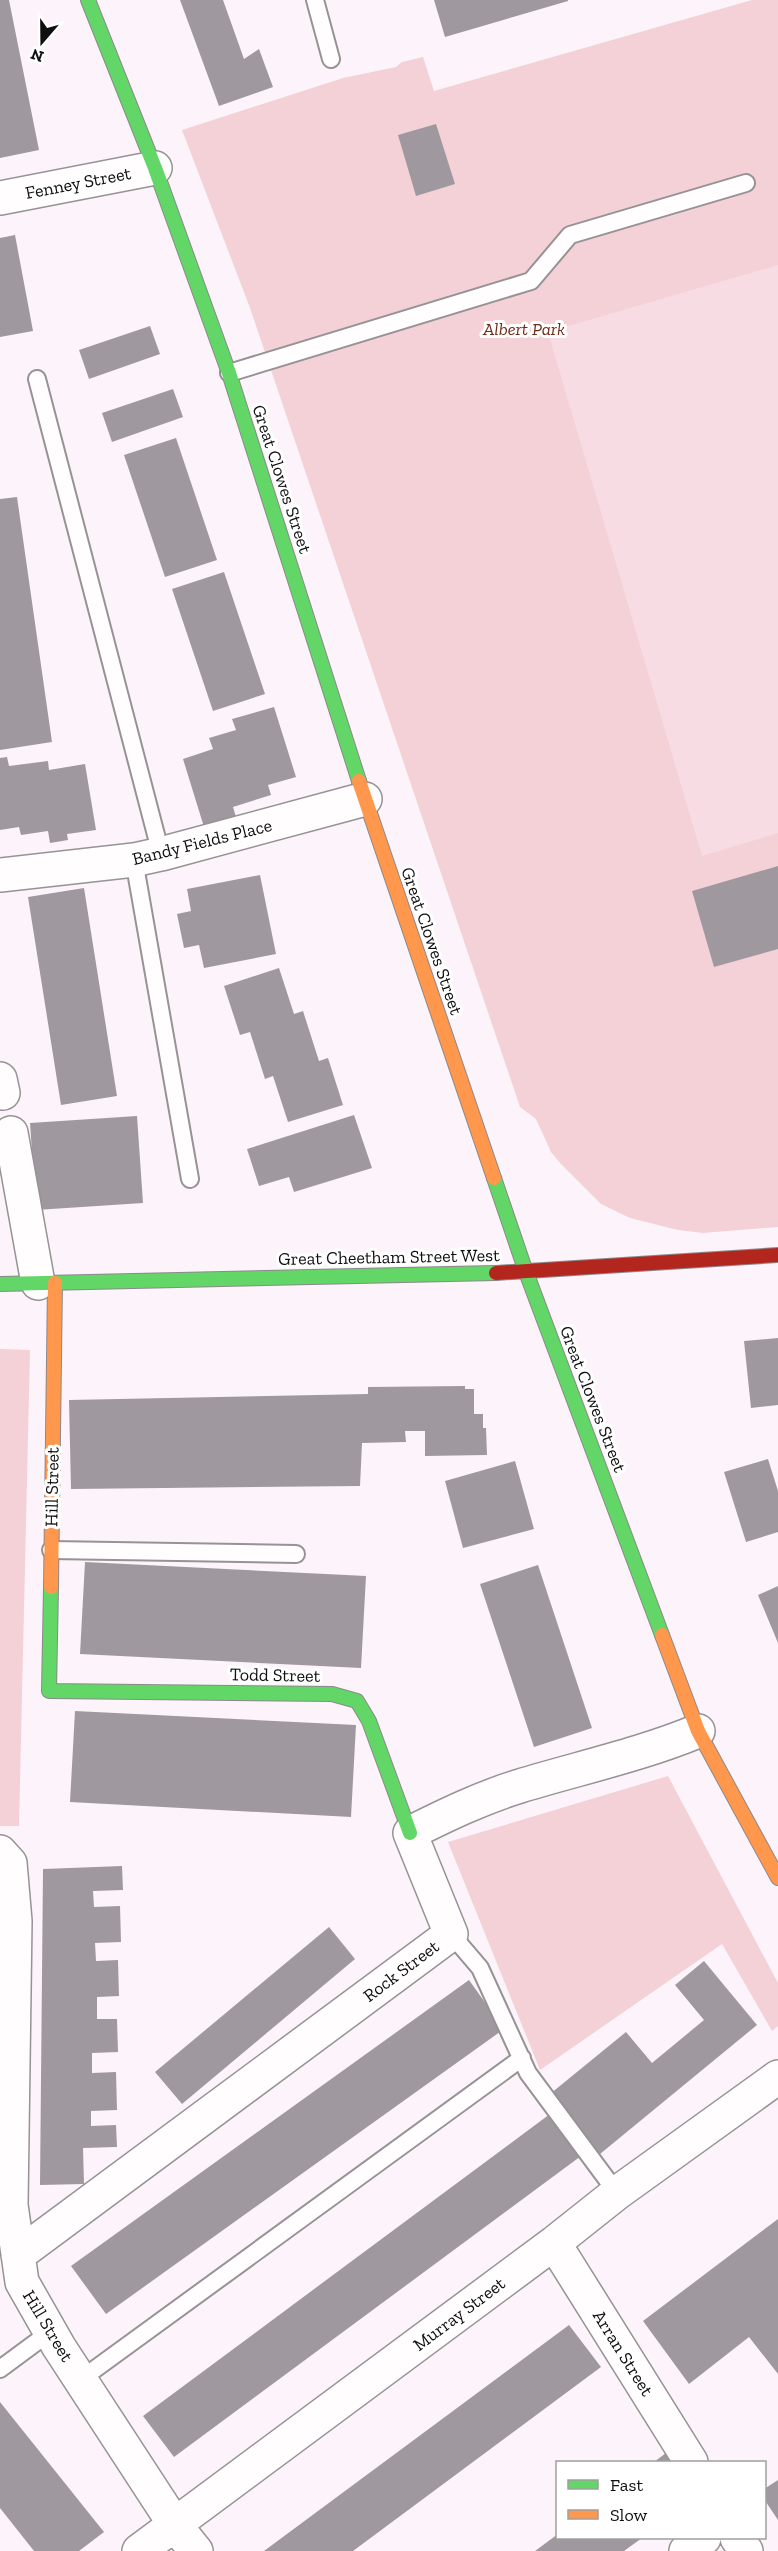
<svg xmlns="http://www.w3.org/2000/svg" width="778" height="2551" font-family="'Zilla Slab',serif">
  <style>
    .green { fill: #f4d1d7 }
    .pitch { fill: #f8dce4 }
    .building { fill: #9f999f }
    .lines { fill: none; stroke-linecap: round; stroke-linejoin: round }
    .lane-casing { stroke: #969295; stroke-width: 20 }
    .street-casing { stroke: #969295; stroke-width: 36 }
    .fast-casing { stroke: #8c898b; stroke-width: 16 }
    .slow-casing { stroke: #8c898b; stroke-width: 16 }
    .jam-casing { stroke: #8c898b; stroke-width: 16 }
    .lane { stroke: #fffdfe; stroke-width: 16 }
    .street { stroke: #fffdfe; stroke-width: 33 }
    .fast { stroke: #63d668; stroke-width: 14 }
    .slow { stroke: #ff974d; stroke-width: 14 }
    .jam { stroke: #b3261e; stroke-width: 14 }
    .labels { text-anchor: middle; dominant-baseline: central; stroke-width: 6; stroke-linejoin: round; paint-order: stroke }
    .street-label { font-size: 18px; fill: #0f0f0f; stroke: #fff }
    .park-label { font-size: 18px; font-style: italic; fill: #6e2b18; stroke: #fff }
  </style>
  <rect width="100%" height="100%" fill="#fcf4fa"/>
  <path class="green" d="M752 0H778V1227L703 1233 678 1230 630 1218 601 1204 561 1164 551 1152 536 1119 520 1107 250 308 182 130 343 78 396 67 402 62 423 57 434 91Z
    M0 1349 30 1350 19 1826H0Z
    M668 1776 778 1983V2026L772 2031 722 1944 540 2070 448 1842Z"/>
  <path class="pitch" d="M778 265V833L702 856 548 332Z"/>
  <path class="building" d="M0 0H9L39 150 0 158Z
    M180 0H223L244 59 259 49 273 87 219 106Z
    M434 0H568V1L445 37Z
    M436 124 455 184 416 196 398 135Z
    M15 235 33 331 0 337V238Z
    M150 326 160 354 89 379 79 350Z
    M173 389 183 417 112 442 102 413Z
    M176 438 217 560 165 577 124 455Z
    M17 497 52 742 0 750V499Z
    M224 572 265 694 213 711 172 589Z
    M274 707 296 777 268 785 271 795 233 807 236 817 204 827 183 759 213 749 209 738 236 730 232 719Z
    M7 757 9 766 48 761 49 770 85 764 96 830 67 834 68 840 50 843 48 831 21 835 19 827 0 830V758Z
    M778 866V949L714 967 692 891Z
    M260 875 276 954 204 968 199 945 184 948 177 914 191 911 187 889Z
    M84 888 117 1096 61 1105 28 897Z
    M279 968 294 1014 303 1011 319 1061 328 1058 343 1105 288 1122 273 1076 265 1079 250 1032 240 1035 224 986Z
    M354 1115 372 1168 294 1192 289 1177 259 1186 247 1149Z
    M137 1116 143 1203 36 1210 30 1123Z
    M778 1338V1405L751 1408 744 1341Z
    M465 1386V1389H474V1414H483V1428H486L487 1455 425 1456V1431H405L406 1442 362 1443 360 1486 71 1489 69 1400 368 1394V1387Z
    M768 1459 778 1491V1532L746 1542 724 1472Z
    M515 1461 534 1529 463 1548 445 1481Z
    M85 1562 366 1576 361 1668 80 1654Z
    M538 1565 592 1728 534 1747 480 1584Z
    M778 1586V1643L758 1595Z
    M75 1711 356 1725 351 1817 70 1802Z
    M122 1866 123 1890 93 1891 94 1907 120 1906 121 1942 95 1943 96 1961 118 1960 119 1996 97 1997V2019H117L118 2052 92 2053V2073L116 2072 117 2110 91 2111V2126L116 2125 117 2147 83 2148 84 2184 40 2185 43 1869Z
    M329 1927 355 1959 182 2104 155 2072Z
    M704 1961 757 2025 600 2154 550 2094 626 2032 652 2063 704 2020 675 1985Z
    M469 1980 504 2029 106 2314 71 2266Z
    M550 2114 581 2156 174 2457 143 2416Z
    M778 2219V2374L749 2337 689 2384 643 2321Z
    M569 2325 601 2367 353 2551H264Z
    M0 2402 104 2532 79 2551H34L0 2508Z
    M666 2453 673 2462H654Z
    M778 2480V2520L764 2499V2489Z
    M558 2534V2538H642L624 2551H535Z"/>
  <g class="lines">
    <defs>
      <path id="lane" d="M315 0 331 59
        M229 373 531 281 570 235 746 183
        M37 379 161 854
        M134 860 190 1179
        M51 1550 296 1554
        M451 1934 480 1968 528 2073 617 2193
        M0 2369 50 2332
        M80 2380 522 2058"/>
      <path id="street" d="M0 198 155 168
        M0 875 134 860 161 854 365 799
        M0 1079 3 1093
        M11 1133 38 1283
        M0 1852 10 1863 15 1921 11 2205 22 2282 59 2347 175 2525 196 2551
        M554 2243 691 2462
        M18 2255 451 1934 410 1833C446 1815 481 1798 520 1786 579 1768 640 1755 698 1731
        M737 2538 746 2551
        M139 2551 554 2243 617 2193 778 2077
        M686 2551 704 2538"/>
      <path id="fast" d="M88 0 155 168 229 373 359 781
        M494 1178 526 1272
        M526 1272 662 1635
        M0 1284 496 1273
        M51 1587 49 1691 332 1694 357 1701 369 1721 410 1833"/>
      <path id="slow" d="M359 781 494 1178
        M51 1587 55 1283
        M662 1635 698 1731 778 1878"/>
      <path id="jam" d="M496 1273 778 1255"/>
    </defs>
    <use href="#lane" class="lane-casing"/>
    <use href="#street" class="street-casing"/>
    <use href="#fast" class="fast-casing"/>
    <use href="#slow" class="slow-casing"/>
    <use href="#jam" class="jam-casing"/>
    <use href="#lane" class="lane"/>
    <use href="#street" class="street"/>
    <use href="#fast" class="fast"/>
    <use href="#slow" class="slow"/>
    <use href="#jam" class="jam"/>
  </g>
  <g class="labels">
    <g class="street-label">
      <text transform="translate(78 183) rotate(-11)">Fenney Street</text>
      <text transform="translate(282 479) rotate(72)">Great Clowes Street</text>
      <text transform="translate(202 842) rotate(-14)">Bandy Fields Place</text>
      <text transform="translate(432 941) rotate(71)">Great Clowes Street</text>
      <text transform="translate(389 1257) rotate(-1)">Great Cheetham Street West</text>
      <text transform="translate(593 1399) rotate(69)">Great Clowes Street</text>
      <text transform="translate(52 1487) rotate(-89)">Hill Street</text>
      <text transform="translate(275 1675) rotate(1)">Todd Street</text>
      <text transform="translate(401 1971) rotate(-37)">Rock Street</text>
      <text transform="translate(459 2314) rotate(-37)">Murray Street</text>
      <text transform="translate(48 2326) rotate(59)">Hill Street</text>
      <text transform="translate(623 2353) rotate(58)">Arran Street</text>
    </g>
    <g class="park-label">
      <text x="524" y="329">Albert Park</text>
    </g>
  </g>
  <rect x="556" y="2461" width="210" height="78" fill="#ffffff" stroke="#9f9f9f" stroke-width="1.5"/>
  <rect x="568" y="2480" width="30" height="9" fill="#63d668" stroke="#9f9f9f" stroke-width="1.5"/>
  <text x="610" y="2491" font-size="18" fill="#0f0f0f">Fast</text>
  <rect x="568" y="2510" width="30" height="9" fill="#ff974d" stroke="#9f9f9f" stroke-width="1.5"/>
  <text x="610" y="2521" font-size="18" fill="#0f0f0f">Slow</text>
  <g transform="translate(42 42) rotate(200)" stroke="#ffffff" stroke-width="4.5" paint-order="stroke">
  <path d="M0-4.5L10 22L0 15L-10 22Z" fill="#0f0f0f"/>
  <text y="-9" font-size="16" font-weight="bold" text-anchor="middle" fill="#0f0f0f">N</text>
  </g>
</svg>
